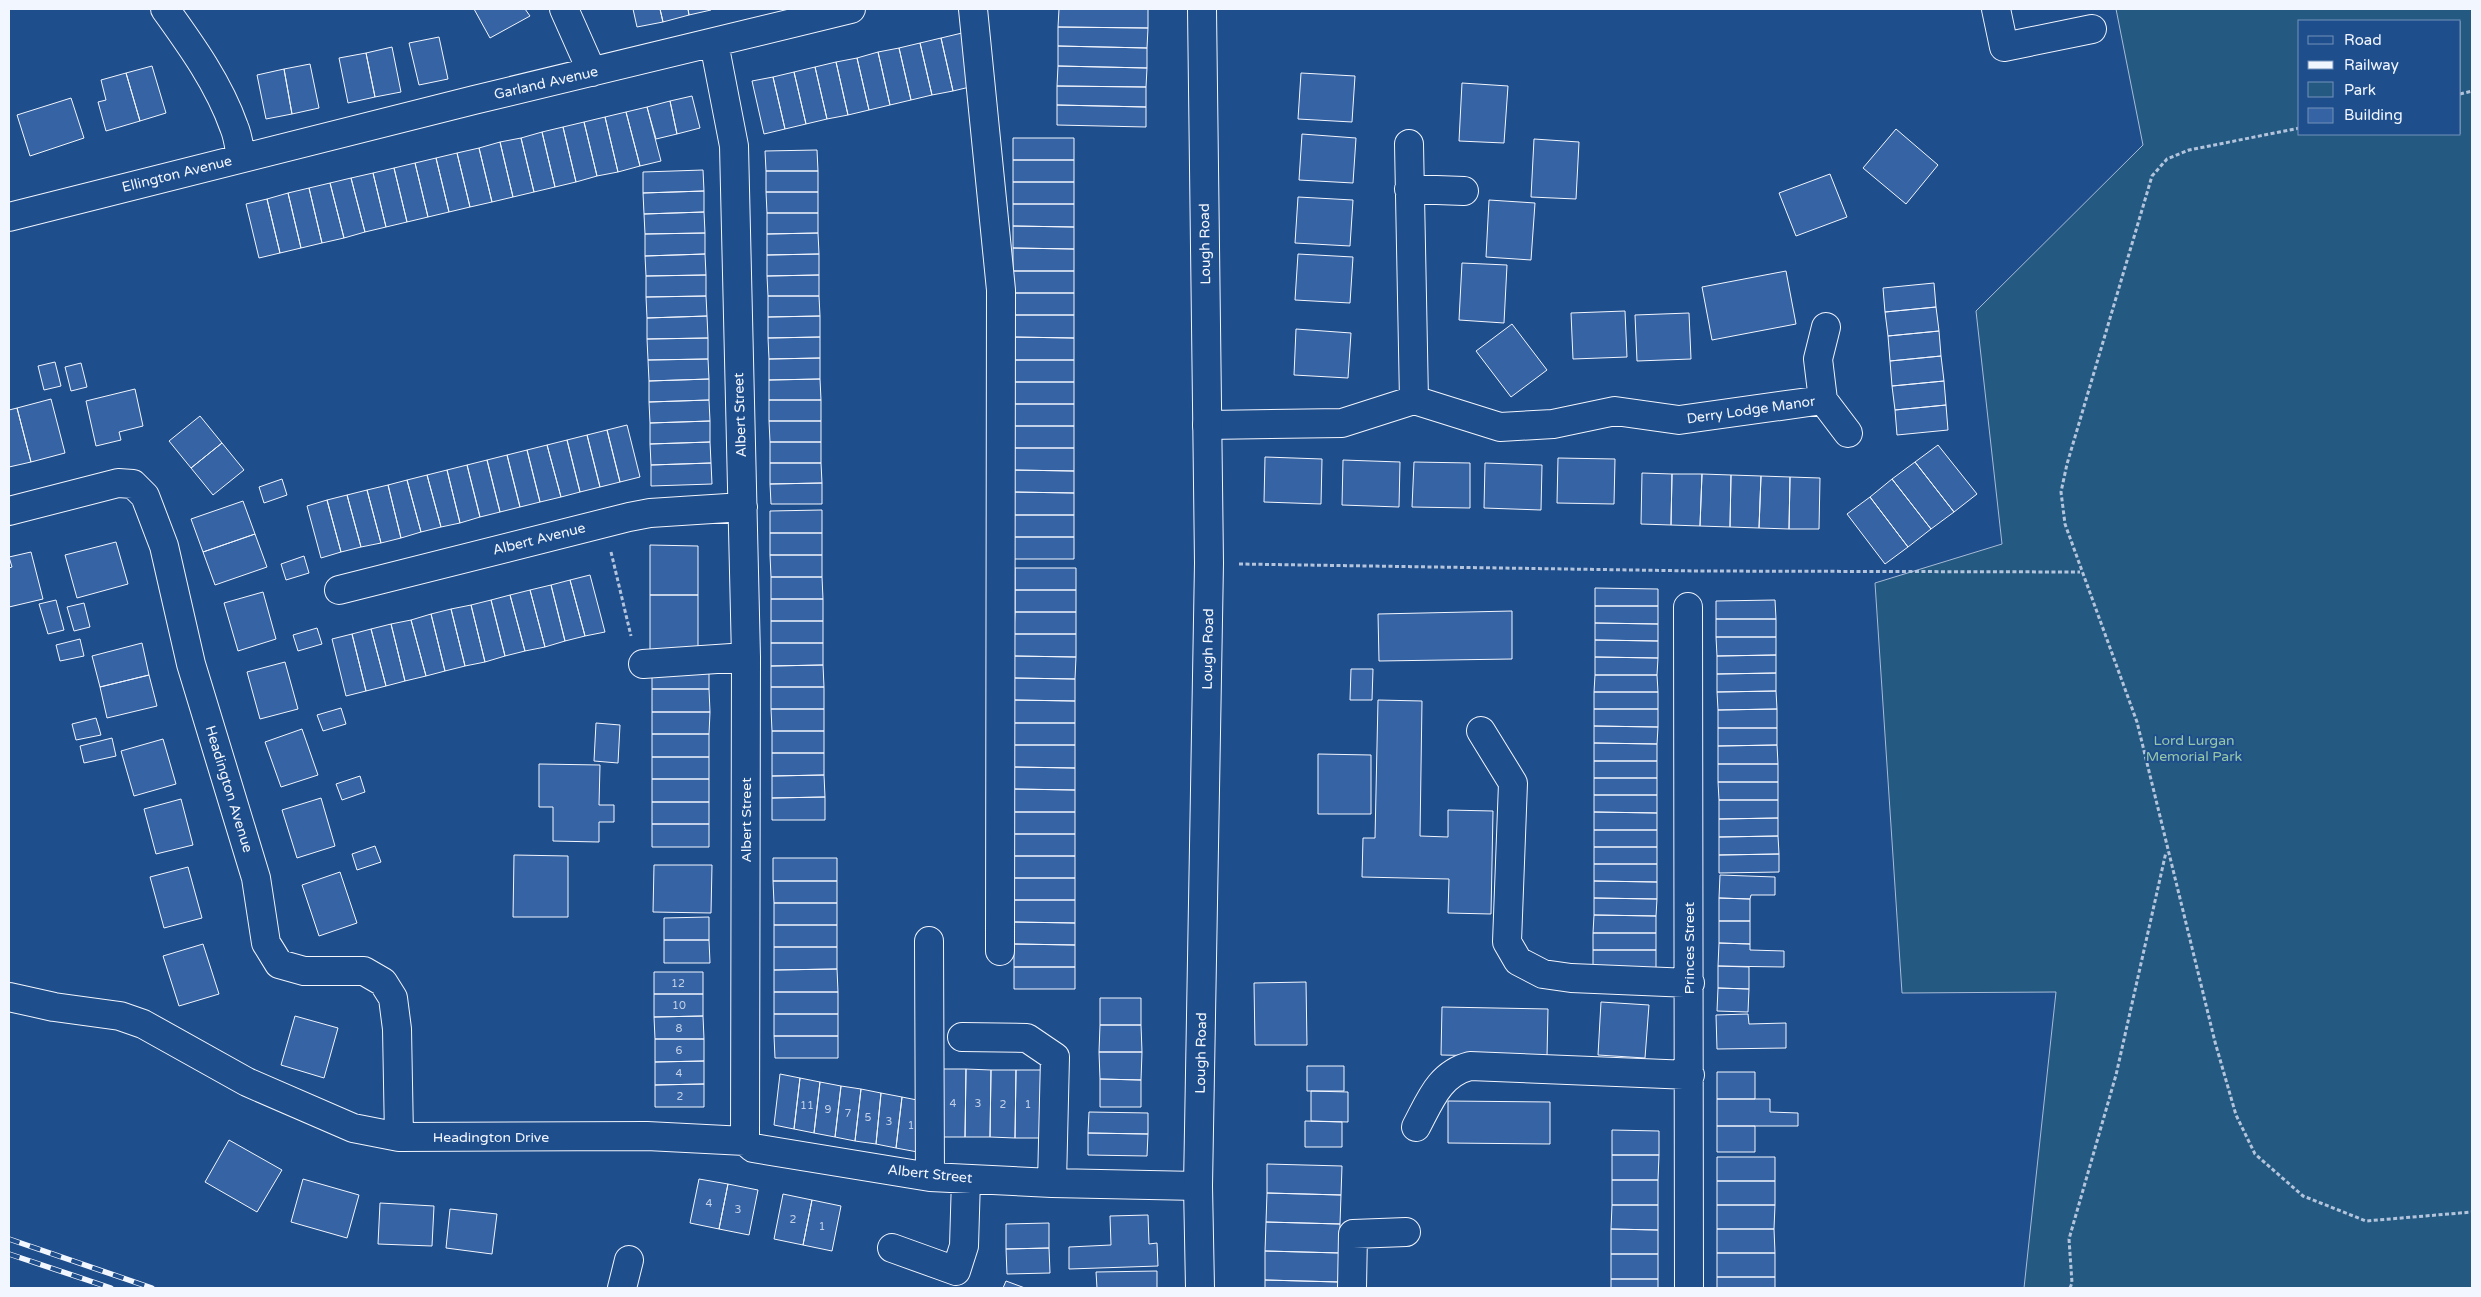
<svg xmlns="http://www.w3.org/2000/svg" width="2481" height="1297" font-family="'Varela Round',sans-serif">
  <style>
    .green { fill: #245a82; stroke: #a8bbd7; fill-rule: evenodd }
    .building { fill: #3563a3; stroke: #f2f6ff }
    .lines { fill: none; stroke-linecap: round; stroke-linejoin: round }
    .minor-casing { stroke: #f2f6ff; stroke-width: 30 }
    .major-casing { stroke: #f2f6ff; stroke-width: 30 }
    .path { stroke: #b3c4dc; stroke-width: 3; stroke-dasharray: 4 2.5; stroke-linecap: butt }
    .minor { stroke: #1f4e8c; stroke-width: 28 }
    .major { stroke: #1f4e8c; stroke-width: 28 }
    .rail-casing { stroke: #f2f6ff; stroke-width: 5.5 }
    .rail { stroke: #1f4e8c; stroke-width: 4; stroke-dasharray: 11; stroke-linecap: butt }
    .labels { text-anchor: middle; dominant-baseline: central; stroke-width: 4; stroke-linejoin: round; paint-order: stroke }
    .number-label { font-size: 11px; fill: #c3d1e8 }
    .street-label { font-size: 14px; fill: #f2f6ff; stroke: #1f4e8c }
    .park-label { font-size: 14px; fill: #97c8a6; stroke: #1f4e8c }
  </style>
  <rect width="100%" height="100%" fill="#1f4e8c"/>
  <path class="green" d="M2116 9H2472V1288H2024L2056 992 1902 993 1875 583 2002 544 1976 311 2143 145ZM2300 21H2460V134H2300Z"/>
  <path class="building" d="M474 9H525L530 16 490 38Z
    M633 9H660L663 22 637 27Z
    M660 9H688L689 15 663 22Z
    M688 9H711V10L689 15Z
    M1059 9H1148V28L1058 27Z
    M1058 27 1148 28 1147 48 1058 46Z
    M962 33 974 86 953 91 941 38Z
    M439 37 448 79 419 85 409 43Z
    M941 38 953 91 932 95 920 43Z
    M920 43 932 95 911 100 899 48Z
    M1058 46 1147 48V68L1058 66Z
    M392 47 401 92 375 97 366 53Z
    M899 48 911 100 890 105 878 52Z
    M878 52 890 105 869 110 857 58Z
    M366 53 375 97 348 103 339 58Z
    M857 58 869 110 848 115 836 62Z
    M836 62 848 115 827 119 815 67Z
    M310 64 319 108 292 114 284 69Z
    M152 66 166 113 140 121 126 73Z
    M1058 66 1147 68 1146 87 1057 86Z
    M815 67 827 119 806 124 794 72Z
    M284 69 292 114 266 119 257 75Z
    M794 72 806 124 785 129 773 77Z
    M126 73 140 121 106 131 98 102 106 100 101 80Z
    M1301 73 1355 76 1352 122 1298 119Z
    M773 77 785 129 764 134 752 81Z
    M1462 83 1508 86 1504 143 1459 141Z
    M1057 86 1146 87V107L1057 105Z
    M692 96 700 128 677 134 670 101Z
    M71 98 84 138 30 156 17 115Z
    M670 101 677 134 656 139 647 107Z
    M1057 105 1146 107V127L1057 125Z
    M647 107 661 161 640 166 626 112Z
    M626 112 640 166 618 172 605 117Z
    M605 117 618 172 597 176 584 122Z
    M584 122 597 176 576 182 563 127Z
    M563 127 576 182 555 187 542 132Z
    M1896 129 1938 165 1906 204 1863 168Z
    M542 132 555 187 534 192 521 138Z
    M1302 134 1356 138 1353 183 1299 180Z
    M521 138 534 192 513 197 500 142Z
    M1013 138H1074V160H1013Z
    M1534 139 1579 142 1576 199 1531 197Z
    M500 142 513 197 492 202 479 148Z
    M479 148 492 202 470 207 457 153Z
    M817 150 818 171H766L765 151Z
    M457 153 470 207 449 212 436 158Z
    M436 158 449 212 428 217 415 163Z
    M1013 160H1074V182H1013Z
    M415 163 428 217 407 222 394 168Z
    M394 168 407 222 386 227 373 173Z
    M703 170 704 191 643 193V172Z
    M766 171H818V192H766Z
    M373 173 386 227 365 232 351 178Z
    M1830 174 1847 217 1796 236 1779 193Z
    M351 178 365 232 344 238 330 183Z
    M1013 182H1074V204H1013Z
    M330 183 344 238 322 243 309 188Z
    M309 188 322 243 301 248 288 193Z
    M704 191V212L644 214 643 193Z
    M766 192H818V213H767Z
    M288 193 301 248 280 253 267 199Z
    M1298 197 1353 200 1350 246 1295 243Z
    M267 199 280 253 259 258 246 204Z
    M1489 200 1535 203 1531 260 1486 257Z
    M1013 204H1074V227L1013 226Z
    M704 212 705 233 645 234 644 214Z
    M767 213H818V233L767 234Z
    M1013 226 1074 227V249L1013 248Z
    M705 233V254L645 256V234Z
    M818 233 819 254 767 255V234Z
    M1013 248 1074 249V271H1013Z
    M705 254 706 275 646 276 645 256Z
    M819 254V275L767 276V255Z
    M1298 254 1353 257 1350 303 1295 300Z
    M1462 263 1507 265 1504 323 1459 320Z
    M1013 271H1074V293H1013Z
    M1786 271 1796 324 1712 340 1702 287Z
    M706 275V296L646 297V276Z
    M819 275V296H768L767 276Z
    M1934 283 1936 307 1885 312 1883 288Z
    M1013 293H1074V315H1013Z
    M706 296 707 316 647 318 646 297Z
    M768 296H819L820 316 768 317Z
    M1936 307 1939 331 1888 336 1885 312Z
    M1625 311 1627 357 1573 359 1571 313Z
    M1689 313 1691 359 1637 361 1635 315Z
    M1013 315H1074V338L1012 337Z
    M707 316 708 338 647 339V318Z
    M820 316V337L768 338V317Z
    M1512 324 1547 370 1511 397 1476 351Z
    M1296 329 1351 333 1348 378 1294 375Z
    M1939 331 1941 356 1890 361 1888 336Z
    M820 337V358L769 359 768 338Z
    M1012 337 1074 338V360H1012Z
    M708 338V359L648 360 647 339Z
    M1941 356 1944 381 1892 386 1890 361Z
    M820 358V379L769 380V359Z
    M708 359 709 379 649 381 648 360Z
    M1012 360H1074V382H1012Z
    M55 362 61 386 44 390 38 366Z
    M81 363 87 387 71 391 65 367Z
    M709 379V400L649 402V381Z
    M820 379 821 400H769V380Z
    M1944 381 1946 405 1895 410 1892 386Z
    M1012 382H1074V404H1012Z
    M135 389 143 426 119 432 121 440 96 446 86 401Z
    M51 399 65 453 31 462 17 408Z
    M709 400 710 421 650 423 649 402Z
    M769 400H821V421H769Z
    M1012 404H1074V426H1012Z
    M1946 405 1948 430 1897 435 1895 410Z
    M17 408 31 462 9 467V410Z
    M200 416 222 443 191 468 169 441Z
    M710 421V442L650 444V423Z
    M769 421H821V442H770Z
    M627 425 640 477 620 482 607 430Z
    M1012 426H1074V448H1013Z
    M607 430 620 482 600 487 587 435Z
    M587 435 600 487 580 492 567 440Z
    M567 440 580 492 561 497 547 445Z
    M710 442 711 463 651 465 650 444Z
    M770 442H821V463H770Z
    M222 443 244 470 213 495 191 468Z
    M547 445 561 497 540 502 527 450Z
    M1938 445 1977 494 1954 512 1915 462Z
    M1013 448H1074V471L1012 470Z
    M527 450 540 502 520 507 507 455Z
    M507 455 520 507 500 512 487 460Z
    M1265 457 1322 459 1321 504 1264 502Z
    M1558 458 1615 459 1614 504 1557 503Z
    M487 460 500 512 480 517 467 465Z
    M1343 460 1400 462 1399 507 1342 505Z
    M1414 462 1470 463V508L1412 507Z
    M1915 462 1954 512 1931 529 1892 479Z
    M711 463 712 484 651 486V465Z
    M770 463H821L822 483 770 484Z
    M1485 463 1542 465 1541 510 1484 508Z
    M467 465 480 517 460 523 447 470Z
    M447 470 460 523 441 527 427 475Z
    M1012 470 1074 471V493L1012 492Z
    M1642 473 1672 474 1671 525 1641 524Z
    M1672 474H1702L1700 526 1671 525Z
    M1702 474 1731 475 1730 527 1700 526Z
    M427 475 441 527 421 532 407 480Z
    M1731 475 1761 476 1759 528 1730 527Z
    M1761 476 1790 477 1789 529 1759 528Z
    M1790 477 1820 478 1819 529H1789Z
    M282 479 287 495 264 503 259 487Z
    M1892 479 1931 529 1908 547 1870 497Z
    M407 480 421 532 401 538 388 485Z
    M822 483V504H771L770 484Z
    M388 485 401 538 381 543 367 490Z
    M367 490 381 543 361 547 347 495Z
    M1012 492 1074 493V515H1012Z
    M347 495 361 547 341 552 327 500Z
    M1870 497 1908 547 1885 564 1847 514Z
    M327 500 341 552 321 558 307 506Z
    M243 501 255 534 203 552 191 519Z
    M822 510V533H770V511Z
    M1012 515H1074V537H1012Z
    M770 533H822V555H770Z
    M255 534 267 567 215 585 203 552Z
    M1012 537H1074V559H1012Z
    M116 542 128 584 77 598 65 555Z
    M650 545 698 546V595H650Z
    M31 552 43 599 9 607V568L12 567 9 557Z
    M770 555H822V577H771Z
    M304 556 309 573 286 580 281 564Z
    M1015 568H1076V590H1015Z
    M590 575 605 632 585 636 570 580Z
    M771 577H822L823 599H771Z
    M570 580 585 636 565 641 551 585Z
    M551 585 565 641 545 647 530 590Z
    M1595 588 1658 589V606H1595Z
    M530 590 545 647 525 651 510 595Z
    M1015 590H1076V612H1015Z
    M263 592 276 639 238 651 224 603Z
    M510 595 525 651 505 656 491 600Z
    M650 595H698V653H650Z
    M771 599H823V621H771Z
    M56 600 64 630 48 634 39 604Z
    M491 600 505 656 485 662 471 605Z
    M1775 600 1776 619H1716V601Z
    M84 603 90 627 74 631 67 607Z
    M471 605 485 662 465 666 451 609Z
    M1595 606H1658V624L1595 623Z
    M451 609 465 666 445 671 431 614Z
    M1512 611V659L1379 661 1378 614Z
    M1015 612H1076V634H1014Z
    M431 614 445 671 426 676 411 620Z
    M1716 619H1776V637H1716Z
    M411 620 426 676 405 681 391 624Z
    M771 621H823V643H771Z
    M1595 623 1658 624V641L1595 640Z
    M391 624 405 681 386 686 371 629Z
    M317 628 322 644 298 651 293 635Z
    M371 629 386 686 366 691 352 634Z
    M352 634 366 691 346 696 332 639Z
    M1014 634H1076V657L1014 656Z
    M1716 637H1776V655L1717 656Z
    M80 639 84 656 60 661 56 645Z
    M1595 640 1658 641V658L1595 657Z
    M142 643 149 675 100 687 92 656Z
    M771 643H823V665L771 666Z
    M1776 655V673L1717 674V656Z
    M1014 656 1076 657 1075 679 1014 678Z
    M1595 657 1658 658 1657 675H1595Z
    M285 662 298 709 260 719 247 672Z
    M823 665 824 687H771V666Z
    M652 667H709V689H652Z
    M1351 669H1373L1372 700H1350Z
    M1776 673V691L1717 692V674Z
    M149 675 157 706 107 718 100 687Z
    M1595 675H1657L1658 692H1594Z
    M1014 678 1075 679V701L1014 700Z
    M771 687H824V709H771Z
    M652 689H709L710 712H652Z
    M1776 691 1777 709 1718 710 1717 692Z
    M1594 692H1658V709H1594Z
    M1014 700 1075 701V723H1014Z
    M1378 700 1422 701 1420 836 1448 837V810L1493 811 1491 914 1448 913 1449 879 1362 877 1363 838H1375Z
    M341 708 346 724 323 731 317 715Z
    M771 709H824V731H772Z
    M1594 709H1658V727L1594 726Z
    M1777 709V728H1718V710Z
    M652 712H710L709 734H652Z
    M96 718 101 735 76 740 72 724Z
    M596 723 620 725 618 763 594 761Z
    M1014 723H1075V745H1014Z
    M1594 726 1658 727 1657 744 1594 743Z
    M1718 728H1777V745L1718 746Z
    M302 729 318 775 281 787 265 742Z
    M772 731H824V753H772Z
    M652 734H709V757H652Z
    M112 738 116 756 84 763 80 746Z
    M163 739 176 784 134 796 121 751Z
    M1594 743 1657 744V761H1594Z
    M1014 745H1075V768L1014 767Z
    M1777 745 1778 764H1718V746Z
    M772 753H824V775L772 776Z
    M1318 754 1371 755V814H1318Z
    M652 757H709V779H652Z
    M1594 761H1657V778H1594Z
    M539 764 600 765 599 805H614V822H599V842L553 841V807H539Z
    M1718 764H1778V782H1718Z
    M1014 767 1075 768V790L1014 789Z
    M824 775 825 797 772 798V776Z
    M360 776 365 792 342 800 336 784Z
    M1594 778H1657V795H1594Z
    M652 779H709V802H652Z
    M1718 782H1778V800H1719Z
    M1014 789 1075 790V812H1014Z
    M1594 795H1657V813L1594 812Z
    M825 797V820H772V798Z
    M321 798 335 846 297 858 282 810Z
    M181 799 193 845 156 854 144 809Z
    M1719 800H1778V818L1719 819Z
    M652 802H709V824H652Z
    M1014 812H1075V834H1014Z
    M1594 812 1657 813V830H1594Z
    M1778 818V836L1719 837V819Z
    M652 824H709V847H652Z
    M1594 830H1657V847H1594Z
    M1014 834H1075V856H1014Z
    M1778 836 1779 854 1719 855V837Z
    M375 846 381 862 357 870 352 854Z
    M1594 847H1657V864H1594Z
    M1779 854V872L1719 873V855Z
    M514 855 568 856V917H513Z
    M1014 856H1075V878H1014Z
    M773 858H837V881H773Z
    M1594 864H1657V882L1594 881Z
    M654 865H712L711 913 653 912Z
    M188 867 202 918 164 928 150 877Z
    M340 872 357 923 319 936 302 885Z
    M1720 875 1775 877V895H1751L1750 899 1719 898Z
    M1014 878H1075V900H1014Z
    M773 881H837V903H774Z
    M1594 881 1657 882V899L1594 898Z
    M1594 898 1657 899 1656 916 1594 915Z
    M1719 898 1750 899V921H1719Z
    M1014 900H1075V923L1014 922Z
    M774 903H837V925H774Z
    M1594 915 1656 916V933H1593Z
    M709 917V940H664V918Z
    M1719 921H1750V944L1719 943Z
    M1014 922 1075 923V945L1014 944Z
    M774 925H837V947H774Z
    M1593 933H1656V950H1593Z
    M664 940H709L710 963H664Z
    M1719 943 1750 944V950L1784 951V967L1718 966Z
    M203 944 219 994 179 1006 163 956Z
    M1014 944 1075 945V967H1014Z
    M774 947H837V969L774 970Z
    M1593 950H1656V968L1593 967Z
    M1718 966 1749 967V989L1718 988Z
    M1014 967H1075V989H1014Z
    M837 969 838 992H774V970Z
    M654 972H703V994H654Z
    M1306 982 1307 1045H1255L1254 983Z
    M1718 988 1749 989 1748 1012 1717 1011Z
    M774 992H838V1014H774Z
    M654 994H703V1016L654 1017Z
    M1100 998H1141V1025H1100Z
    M1601 1002 1649 1005 1645 1058 1598 1055Z
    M1442 1007 1548 1009 1547 1057 1441 1055Z
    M774 1014H838V1036H774Z
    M1748 1014 1749 1024 1786 1023V1048L1717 1049 1716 1015Z
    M295 1016 338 1028 324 1078 281 1065Z
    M703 1016 704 1039H655L654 1017Z
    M1100 1025H1141L1142 1052H1099Z
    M774 1036H838V1058H775Z
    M655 1039H704V1061L655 1062Z
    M1099 1052H1142L1141 1080 1100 1079Z
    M704 1061V1084L655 1085V1062Z
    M1307 1066H1344V1091H1307Z
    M941 1069H966L965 1137H940Z
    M966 1069 991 1070 990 1137H965Z
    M991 1070H1016L1015 1138 990 1137Z
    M1016 1070H1041L1040 1138H1015Z
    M1717 1072H1755V1099H1717Z
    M780 1074 800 1078 794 1129 774 1125Z
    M800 1078 820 1082 814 1133 794 1129Z
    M1100 1079 1141 1080V1107H1100Z
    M820 1082 841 1086 835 1137 814 1133Z
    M704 1084V1107H655V1085Z
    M841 1086 861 1089 855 1141 835 1137Z
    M861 1089 881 1093 876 1144 855 1141Z
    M1311 1091 1348 1092V1122L1311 1121Z
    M881 1093 902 1097 896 1148 876 1144Z
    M902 1097 922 1101 923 1153 896 1148Z
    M1717 1099H1770V1112L1798 1113V1126H1717Z
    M1448 1101 1550 1102V1144L1448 1143Z
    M1089 1112 1148 1113V1134L1088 1133Z
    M1305 1121 1342 1122V1147H1305Z
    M1717 1126H1755V1152H1717Z
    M1612 1130 1659 1131V1155H1612Z
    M1088 1133 1148 1134 1147 1156 1088 1155Z
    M229 1140 282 1170 257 1212 205 1182Z
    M1612 1155H1659L1658 1180H1612Z
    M1717 1157H1775V1181H1717Z
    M1267 1164 1342 1166 1341 1195 1267 1193Z
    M303 1179 359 1195 347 1238 291 1222Z
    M699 1179 728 1184 719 1229 690 1223Z
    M1612 1180H1658V1205H1612Z
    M1717 1181H1775V1205H1717Z
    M728 1184 758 1190 749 1235 719 1229Z
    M1267 1193 1341 1195 1340 1224 1266 1222Z
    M783 1194 812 1200 803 1245 774 1239Z
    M812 1200 841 1206 832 1251 803 1245Z
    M380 1203 434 1206 432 1246 378 1244Z
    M1612 1205H1658V1230L1611 1229Z
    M1717 1205H1775L1774 1229H1717Z
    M450 1209 497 1214 492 1254 446 1248Z
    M1148 1215 1149 1244 1157 1243 1158 1266 1069 1269V1247L1111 1245 1110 1216Z
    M1266 1222 1340 1224V1253L1265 1251Z
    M1049 1223V1248L1006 1249V1224Z
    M1611 1229 1658 1230V1254H1611Z
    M1717 1229H1774L1775 1253H1717Z
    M1049 1248 1050 1273 1007 1274 1006 1249Z
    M1265 1251 1340 1253 1339 1282 1265 1280Z
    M1717 1253H1775V1277H1717Z
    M1611 1254H1658V1279H1611Z
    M1157 1271V1288H1097L1096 1272Z
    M1717 1277H1775V1288H1717Z
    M1611 1279H1658V1288H1611Z
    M1265 1280 1339 1282V1288H1265Z
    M1006 1281 1025 1288H1003Z"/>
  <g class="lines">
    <defs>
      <path id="minor" d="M165 9C191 45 219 84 234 127 238 136 239 147 241 157
        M564 9 592 72
        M973 9 1001 290 1000 951
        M1996 9 2004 47 2092 29
        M714 43 734 146 746 657 745 1141 753 1148 930 1177 1052 1183 1198 1186
        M1409 144 1414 400
        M1409 189 1464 191
        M9 217 474 100 851 9
        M1826 327 1818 359 1823 400 1848 433
        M1207 425 1342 423 1414 400 1500 427 1553 424 1615 411 1679 420 1823 400
        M9 511 118 483 133 484 145 496 164 546 191 664 256 878 266 943 279 964 304 971H364L383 982 393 998 397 1029 399 1137
        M339 590 629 517 650 513 743 507
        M1688 607 1689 1288
        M643 664 746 657
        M1481 731 1513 783 1507 942 1518 961 1543 974 1571 978 1690 983
        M929 941 930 1177
        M9 997 54 1007 120 1016 143 1024 247 1082 353 1128 399 1137 647 1136 745 1141
        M962 1037 1027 1038 1055 1057 1052 1183
        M1416 1127C1430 1101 1439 1074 1470 1066L1690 1075
        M892 1248 956 1271 964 1246 966 1179
        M622 1288 629 1260
        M1352 1288 1353 1234 1406 1232"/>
      <path id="major" d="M1200 1288 1198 1186 1209 563 1202 9"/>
    </defs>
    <use href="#minor" class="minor-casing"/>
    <use href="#major" class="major-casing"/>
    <path class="path" d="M2460 94 2472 91
      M2300 128 2189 150 2167 159 2152 176 2067 464 2061 492 2065 524 2137 722 2215 1042 2236 1115 2255 1154 2303 1196 2366 1221 2472 1212
      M611 552 631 636
      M1239 564 1697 571 2080 572
      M2070 1288 2072 1283 2069 1239 2116 1075 2166 852"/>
    <use href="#minor" class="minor"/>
    <use href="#major" class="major"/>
    <defs>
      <path id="rail" d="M9 1239 152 1288
        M9 1254 111 1288"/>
    </defs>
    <use href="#rail" class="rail-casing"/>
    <use href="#rail" class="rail"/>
  </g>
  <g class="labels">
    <g class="number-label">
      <text x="678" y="983">12</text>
      <text x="679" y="1005">10</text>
      <text x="679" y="1028">8</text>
      <text x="679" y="1050">6</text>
      <text x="679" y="1073">4</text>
      <text x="680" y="1096">2</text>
      <text x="953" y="1103">4</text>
      <text x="978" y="1103">3</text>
      <text x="1003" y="1104">2</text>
      <text x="1028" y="1104">1</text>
      <text x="807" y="1105">11</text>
      <text x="828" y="1109">9</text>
      <text x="848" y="1113">7</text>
      <text x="868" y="1117">5</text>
      <text x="889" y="1121">3</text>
      <text x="911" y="1125">1</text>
      <text x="709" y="1203">4</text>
      <text x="738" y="1209">3</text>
      <text x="793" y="1219">2</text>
      <text x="822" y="1226">1</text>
    </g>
    <g class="street-label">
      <text transform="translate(546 83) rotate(-13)">Garland Avenue</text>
      <text transform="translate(177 174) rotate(-14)">Ellington Avenue</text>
      <text transform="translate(1205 244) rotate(-91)">Lough Road</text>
      <text transform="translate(1751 410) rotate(-8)">Derry Lodge Manor</text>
      <text transform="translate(740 415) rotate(-92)">Albert Street</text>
      <text transform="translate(539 539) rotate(-14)">Albert Avenue</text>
      <text transform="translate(1208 649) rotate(-89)">Lough Road</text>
      <text transform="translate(229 789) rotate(73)">Headington Avenue</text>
      <text transform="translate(746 820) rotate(-90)">Albert Street</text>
      <text transform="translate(1689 948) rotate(-90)">Princes Street</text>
      <text transform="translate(1201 1053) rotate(-89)">Lough Road</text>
      <text x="491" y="1137">Headington Drive</text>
      <text transform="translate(930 1174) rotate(6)">Albert Street</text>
    </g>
    <g class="park-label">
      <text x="2194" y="740">Lord Lurgan<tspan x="2194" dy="16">Memorial Park</tspan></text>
    </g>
  </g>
  <rect width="2481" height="1297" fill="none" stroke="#f2f6ff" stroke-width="20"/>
  <rect x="2298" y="20" width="162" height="115" fill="#1f4e8c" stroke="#7391ba"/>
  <rect x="2308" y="36" width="25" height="8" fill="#1f4e8c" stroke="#7391ba"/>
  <text x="2344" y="45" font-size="15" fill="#f2f6ff">Road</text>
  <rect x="2308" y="61" width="25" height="8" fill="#f2f6ff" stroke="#7391ba"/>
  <text x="2344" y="70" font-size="15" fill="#f2f6ff">Railway</text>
  <rect x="2308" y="82" width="25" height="15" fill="#245a82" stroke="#7391ba"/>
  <text x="2344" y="95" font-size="15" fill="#f2f6ff">Park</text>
  <rect x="2308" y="108" width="25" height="15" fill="#3563a3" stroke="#7391ba"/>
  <text x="2344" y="120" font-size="15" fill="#f2f6ff">Building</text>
</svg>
